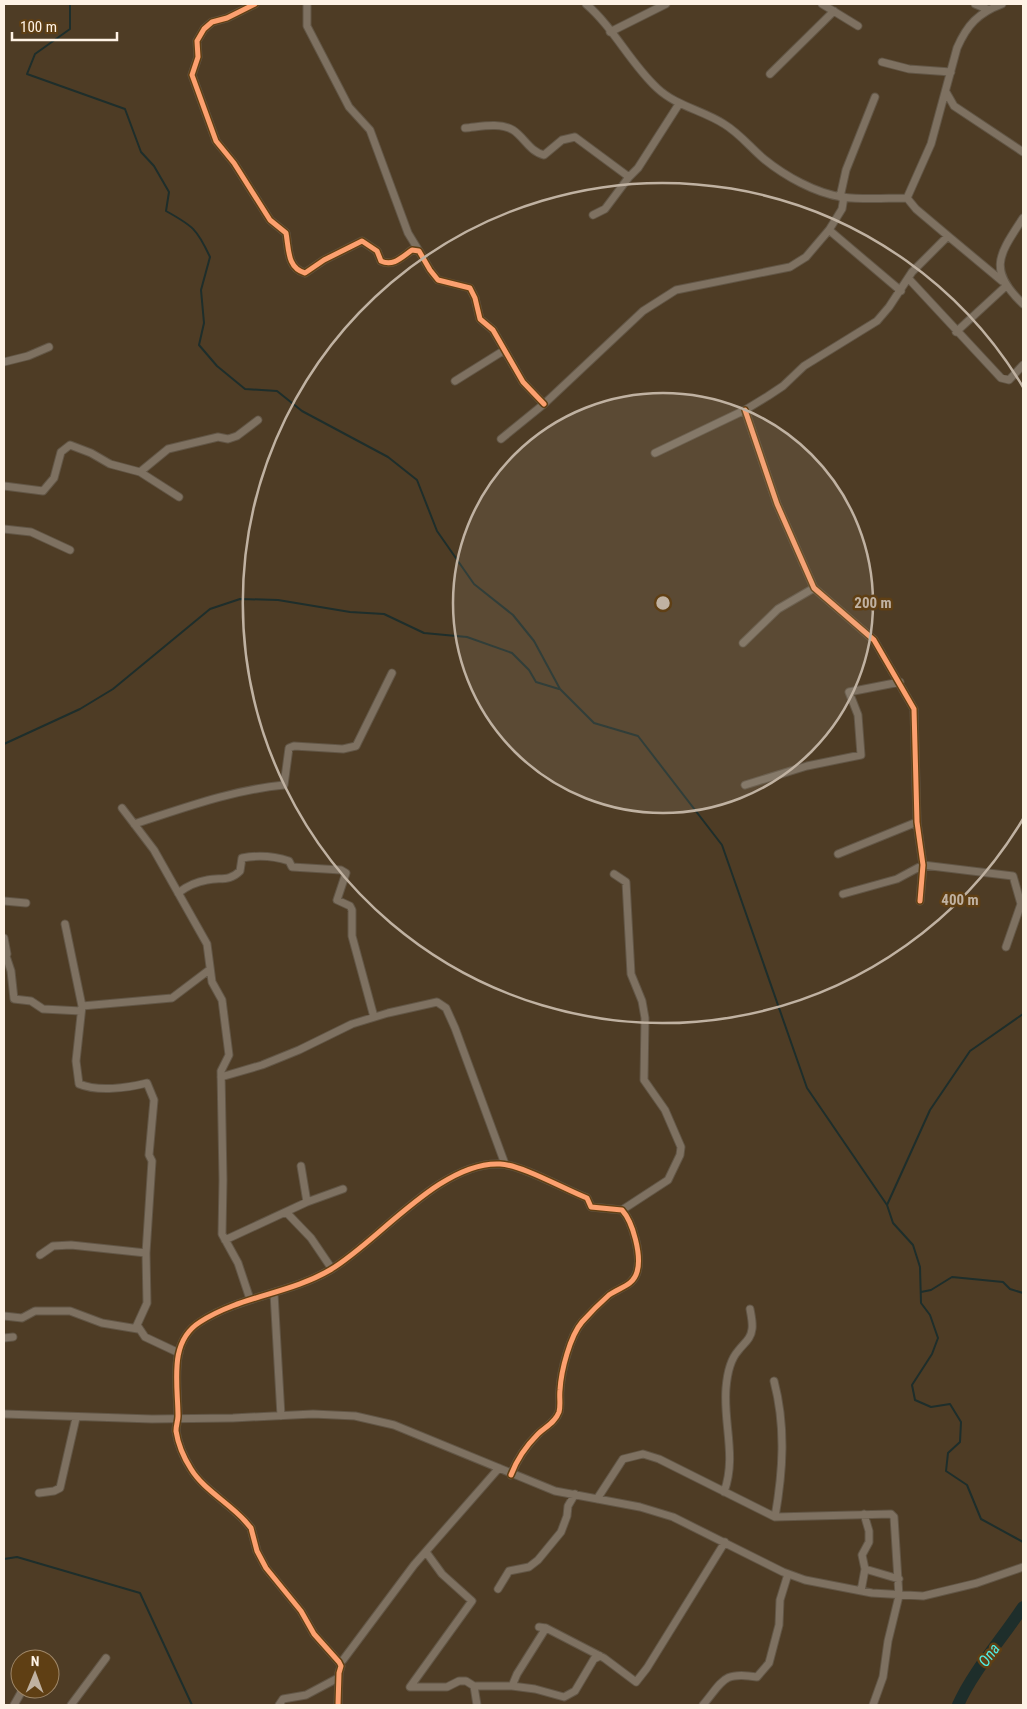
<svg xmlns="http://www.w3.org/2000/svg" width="1027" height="1709" font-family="'Roboto Condensed',sans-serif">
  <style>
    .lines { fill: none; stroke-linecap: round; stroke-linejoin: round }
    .stream { stroke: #1e2e2b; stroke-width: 2 }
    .river { stroke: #1e2e2b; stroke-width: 12 }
    .minor-casing { stroke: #625646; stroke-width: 9 }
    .minor { stroke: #7e7161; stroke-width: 7 }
    .cycleway-casing { stroke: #5f3f14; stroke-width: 8 }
    .cycleway { stroke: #fca06f; stroke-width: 5 }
    .ring { fill: none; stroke: #c0b2a2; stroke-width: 2.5 }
    .labels { text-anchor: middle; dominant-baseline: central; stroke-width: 5; stroke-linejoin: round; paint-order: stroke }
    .water-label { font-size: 16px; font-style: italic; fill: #51ede4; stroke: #5f3f14 }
    .centre { fill: #c0b2a2; stroke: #5f3f14; stroke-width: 2.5 }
    .ring-label { font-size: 15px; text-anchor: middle; font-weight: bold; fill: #c0b2a2; stroke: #5f3f14; stroke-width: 5; stroke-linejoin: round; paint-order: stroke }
  </style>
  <rect width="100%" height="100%" fill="#4e3c25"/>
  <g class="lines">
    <path class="stream" d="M70 4V29L35 54 27 74 125 109 141 152 154 166 169 192 166 211C193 226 197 229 210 257L201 290 204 323 199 345 217 366 245 389 277 391 302 411 388 457 417 480 437 531 474 584 513 615 534 641 560 689 594 723 638 736 722 845 807 1088 887 1205 893 1223 913 1245 920 1267 921 1303 930 1315 938 1338 932 1354 912 1385 915 1400 931 1407 950 1404 961 1422 960 1442 948 1453 946 1471 967 1485 981 1519 1023 1542
      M4 744 80 709 113 689 210 609 240 599 278 600 350 612 384 614 424 633 467 637 512 653 529 670 536 682 559 689
      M887 1205 930 1110 970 1051 1023 1014
      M921 1292 931 1290 952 1277 1003 1282 1010 1289 1023 1293
      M4 1559 17 1557 140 1593 192 1705"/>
    <path class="river" d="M958 1705C973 1671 1002 1639 1023 1607"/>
    <defs>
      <path id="minor" d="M255 4 227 18 212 22 204 29 197 41 198 57 192 75 216 141 234 163 270 220 286 233C289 249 287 268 305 273L324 260 362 241 377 251 381 261C393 267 402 257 412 250L419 251 430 270 438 280 470 288 475 298 480 319 493 330 523 382 544 404
        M307 4V26L349 107 370 130 408 233 419 251
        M586 4C614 28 630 63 657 88 676 106 702 110 724 124 739 133 750 147 764 159 785 176 815 193 842 197 863 200 886 198 907 198
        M822 4 858 26
        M975 4 987 9
        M610 32 666 4
        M882 62 909 69 951 72
        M770 74 834 11
        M946 92 954 106 1023 152
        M465 128C479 127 500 122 513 130 524 137 530 152 544 155L562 140 575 137 629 177 638 168 679 104
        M840 197 846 170 875 97
        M907 198 931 144 957 48C967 25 978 13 1002 4
        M907 198 916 209 948 236
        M593 215 605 209 629 177
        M1023 218C999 255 987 269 1023 304
        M829 230 842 209 844 197
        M908 278 1001 378 1009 380 1023 365
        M956 332 1006 286
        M4 362 28 356 49 347
        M455 381 503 351
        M745 410 777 504 814 588 874 640 914 709 917 822 923 865 920 901
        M501 439 544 404 643 311 676 290 790 267 806 257 829 230 901 291
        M655 453 745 410 768 396 783 386 804 366 877 321 889 307 912 272 948 236 1002 281
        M140 472 168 449 218 437 228 439 237 436 258 420
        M4 486 43 491 54 478 61 452 70 445 91 453 110 464 140 472 179 497
        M4 529 31 532 70 550
        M743 643 778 609 814 588
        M745 785 807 766 861 755 858 715 849 692 900 682
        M122 808 154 850 207 944 212 982 222 1000 229 1055 221 1071 223 1180 222 1234 238 1263 250 1299
        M134 824C184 808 232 790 284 785L289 748 294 746 343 749 356 746 392 673
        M838 854 917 822
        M614 874 626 882 631 974 642 1001 645 1018 644 1080 665 1110 681 1147 680 1155 668 1180 622 1210
        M178 893C187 886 195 882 207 880 220 877 229 882 240 871L242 858C258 855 274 856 289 861L292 867 341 870 346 873 337 900 350 906 352 910V936L374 1017
        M843 894 897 879 923 865 1013 876 1021 904 1006 947
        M4 901 26 903
        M65 924 82 1006 76 1061 79 1084C98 1092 127 1088 147 1083L154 1100 149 1155 152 1161 146 1253 147 1303 137 1325 145 1337 179 1353
        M4 938 7 954 4 956
        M6 956 11 971 14 999 31 1001 43 1009 81 1011
        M82 1006 172 998 209 970
        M221 1077 262 1065 299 1050 352 1024 388 1013 437 1002 446 1008 455 1028 505 1164
        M301 1166 307 1202 343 1189
        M286 1212 311 1238 332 1269
        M225 1240 307 1202
        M40 1255 53 1246 71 1245 146 1253
        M274 1293 281 1416
        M4 1316 22 1318 35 1311H70L102 1323 138 1329
        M4 1338 13 1337
        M774 1381C786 1427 783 1471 775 1517
        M4 1414 152 1419 233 1418 313 1414 355 1416 394 1425 555 1491 640 1507 673 1517 783 1572 805 1580 872 1593 923 1596 977 1583 1023 1567
        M724 1492C737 1457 723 1423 726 1388 727 1376 730 1360 738 1351 744 1343 751 1339 752 1329 753 1323 751 1315 750 1309
        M39 1493 54 1491 60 1488 76 1418
        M597 1499 623 1459 643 1454 659 1459 775 1517 891 1514 894 1517 899 1596 888 1641 883 1677 873 1705
        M426 1552 442 1574 472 1601 410 1687H447L459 1681H466L474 1686H512L517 1674 546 1628
        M865 1569 899 1579
        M498 1589 509 1571 529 1567 538 1560 561 1532 567 1516 568 1506 575 1494
        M861 1591 865 1569 862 1555 869 1542V1531L864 1514
        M539 1627 546 1628 604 1658 636 1682 647 1668 725 1542
        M339 1662 343 1660 414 1565 499 1468
        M474 1686 477 1705
        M512 1686 535 1689 564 1697 575 1691 594 1659 600 1656
        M14 1705 23 1689
        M71 1705 106 1658
        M279 1705 283 1699 306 1695 338 1678
        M338 1705 339 1673 341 1666 339 1662 314 1634 301 1611 266 1568 257 1551 251 1528 245 1521C229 1503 203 1489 191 1469 184 1458 178 1444 176 1431 176 1425 178 1421 178 1416 178 1384 168 1342 200 1322 240 1296 289 1294 330 1270 377 1243 440 1161 500 1164 522 1165 564 1189 587 1198L591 1207 622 1210C633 1222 642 1256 637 1272 633 1286 620 1287 609 1295 600 1303 590 1313 582 1322 570 1336 561 1371 560 1390 559 1397 561 1405 559 1412 555 1423 545 1427 538 1434 526 1446 517 1459 511 1475
        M703 1705C723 1681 723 1671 757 1677L769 1663 779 1625 780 1600 788 1574"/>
    </defs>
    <use href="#minor" class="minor-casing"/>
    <use href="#minor" class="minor"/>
    <defs>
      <path id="cycleway" d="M255 4 227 18 212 22 204 29 197 41 198 57 192 75 216 141 234 163 270 220 286 233C289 249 287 268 305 273L324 260 362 241 377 251 381 261C393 267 402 257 412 250L419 251 430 270 438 280 470 288 475 298 480 319 493 330 523 382 544 404
        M745 410 777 504 814 588 874 640 914 709 917 822 923 865 920 901
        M338 1705 339 1673 341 1666 339 1662 314 1634 301 1611 266 1568 257 1551 251 1528 245 1521C229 1503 203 1489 191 1469 184 1458 178 1444 176 1431 176 1425 178 1421 178 1416 178 1384 168 1342 200 1322 240 1296 289 1294 330 1270 377 1243 440 1161 500 1164 522 1165 564 1189 587 1198L591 1207 622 1210C633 1222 642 1256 637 1272 633 1286 620 1287 609 1295 600 1303 590 1313 582 1322 570 1336 561 1371 560 1390 559 1397 561 1405 559 1412 555 1423 545 1427 538 1434 526 1446 517 1459 511 1475"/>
    </defs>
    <use href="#cycleway" class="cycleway-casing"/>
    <use href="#cycleway" class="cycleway"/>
  </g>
  <circle cx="663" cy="603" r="210" fill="#c0b2a2" fill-opacity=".12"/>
  <g class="ring">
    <circle cx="663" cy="603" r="210"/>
    <path d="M1023 819A420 420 0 1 1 1023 387"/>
  </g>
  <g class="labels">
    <g class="water-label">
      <text transform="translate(989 1655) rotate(-54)">Ona</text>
    </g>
  </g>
  <circle cx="663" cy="603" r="8" class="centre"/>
  <g class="ring-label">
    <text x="873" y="608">200 m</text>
    <text x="960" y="905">400 m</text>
  </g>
  <rect width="1027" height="1709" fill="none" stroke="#fef2e5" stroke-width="10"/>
  <g transform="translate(35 1674) rotate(1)"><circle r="24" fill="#5f3f14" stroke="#9f8768"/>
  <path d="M0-4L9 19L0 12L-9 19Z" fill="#c0b2a2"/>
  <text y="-8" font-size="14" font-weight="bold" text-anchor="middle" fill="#fef2e5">N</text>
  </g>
  <path d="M12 32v8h105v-8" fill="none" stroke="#fef2e5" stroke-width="2.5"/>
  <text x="20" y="32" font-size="15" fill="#fef2e5" stroke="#5f3f14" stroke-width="4" paint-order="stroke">100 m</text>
</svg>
